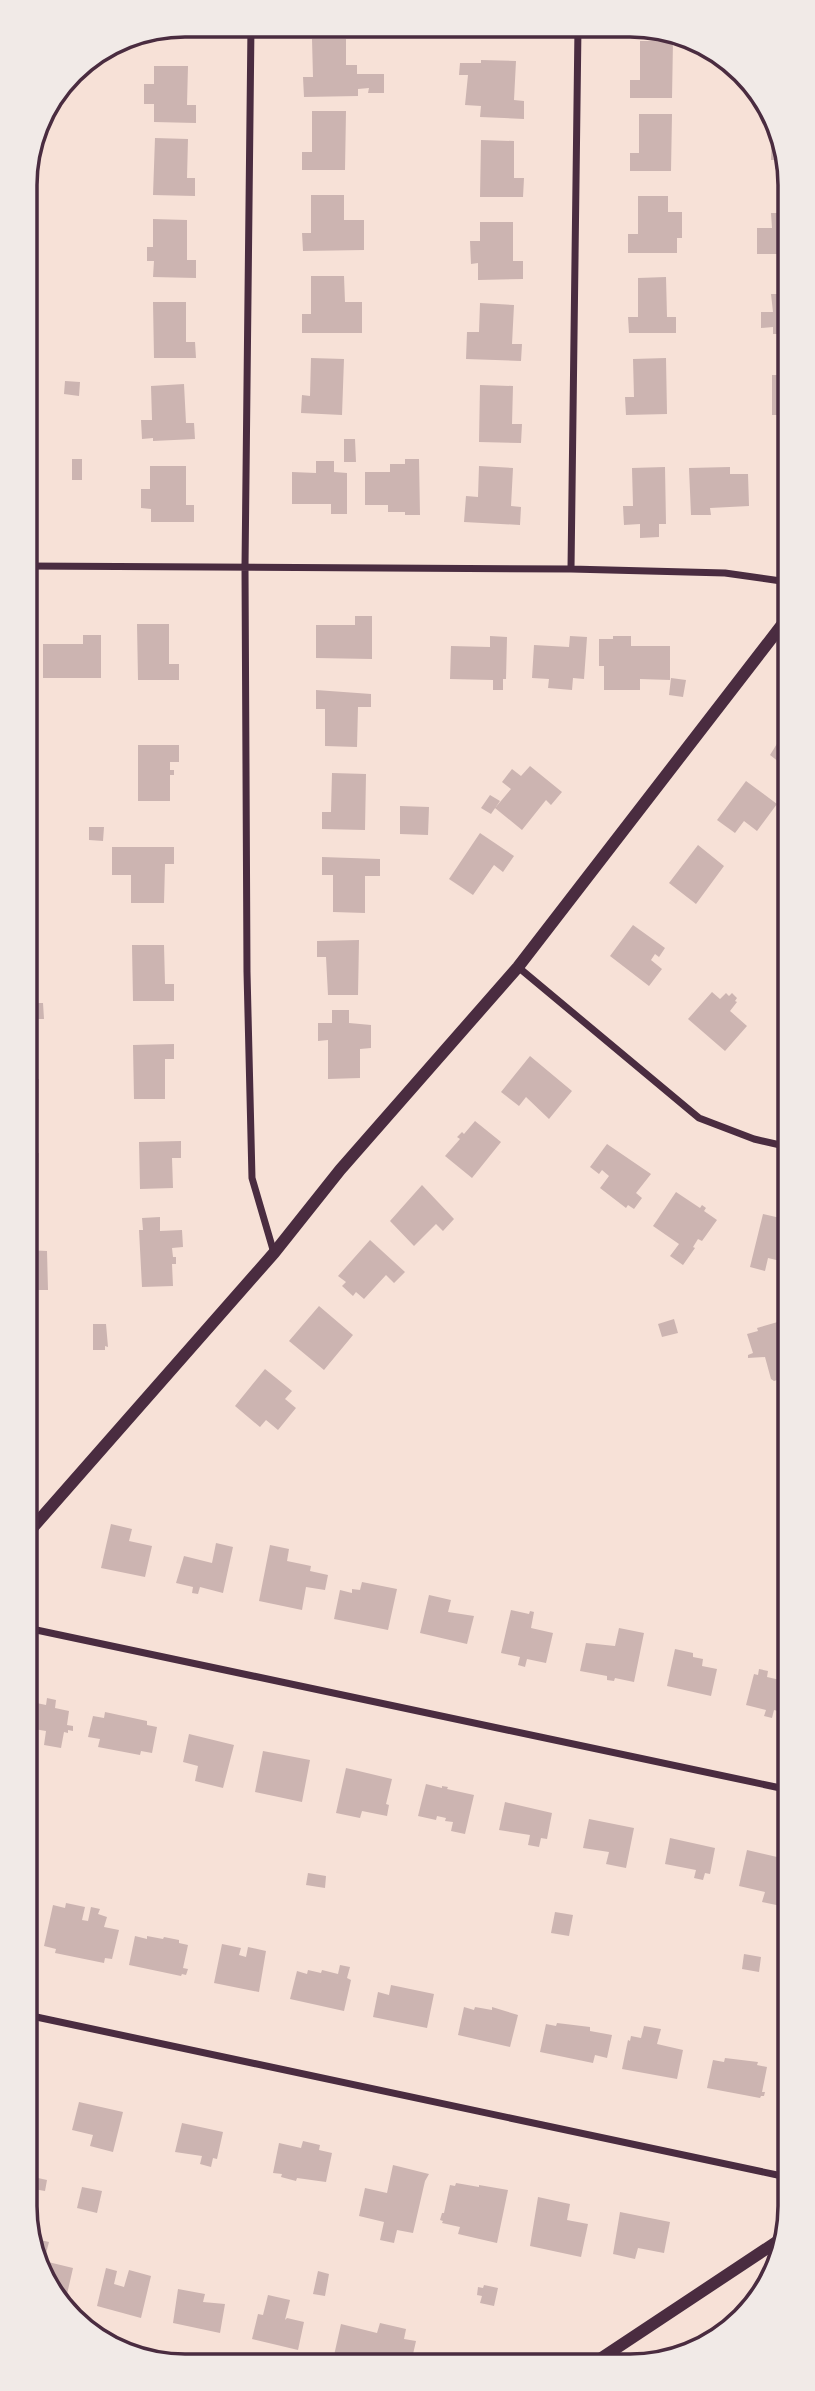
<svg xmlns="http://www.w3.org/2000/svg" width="815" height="2391" font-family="'Asap Condensed',sans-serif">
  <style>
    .building { fill: #ccb4b1 }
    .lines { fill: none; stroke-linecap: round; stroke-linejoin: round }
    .minor { stroke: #4a2c40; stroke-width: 7 }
    .tertiary { stroke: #4a2c40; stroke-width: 12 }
    .rim { fill: none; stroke: #4a2c40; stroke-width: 3.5 }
  </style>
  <rect width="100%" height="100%" fill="#f7e1d7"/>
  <path class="building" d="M186 25V32L156 31V30Z
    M312 39H346V65H357V74H384V93H368L369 88 358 89V96L304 97 303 77H313Z
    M640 41H673L672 98H630V80H640Z
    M481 60 516 61 514 100 524 101V119L480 117 481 106 465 105 468 75H459L460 63H481Z
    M154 66H188L187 105H196V123L154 122V104H144V84H154Z
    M312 111H346L345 170H302V152H312Z
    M639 114H672L671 171H630V153H639Z
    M772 131H775L787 153V170L775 169V160H771Z
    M155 138 188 139 187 178H195V196L153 195Z
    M481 140 514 141V178H524L523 197H480Z
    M311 195H344V220H364V250L303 251 302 233H311Z
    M638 196H668V212H682V238H677V253H628V234H638Z
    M777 196H787V254H757V228H772L771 213H778Z
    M153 219 187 220V260H196V278L153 277 154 261H147V247H153Z
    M480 222H513V261H523V279L478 280V263L471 264 470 241H480Z
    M311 276H344L345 302H362V333H302V314H311Z
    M666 277 667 317H676V333H629L628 317H638V278Z
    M778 281H788V334H773V327L761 328V312H773L771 294H779Z
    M153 302H186V342H195L196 358H154Z
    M480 303 514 305 512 344H522L521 361 466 359 467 332H479Z
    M311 358 344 359 342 415 301 413 302 395 310 396Z
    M666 358 667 414 626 415 625 397H634L633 359Z
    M778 362H788V415H772V375H778Z
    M65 381 80 382 79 396 64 394Z
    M184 384 186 423H194L195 439 153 441V438L142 439 141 420H152L151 386Z
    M480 385 513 386 512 424H522L521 443 479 442Z
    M344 439H355L356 462H344Z
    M72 459H82V480H72Z
    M405 459H419L420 515H405V512H388V505H365V472H390V464H405Z
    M316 461H334V472L347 473V514H331V504H292V472L316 473Z
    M780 463H788V481H779Z
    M150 466H186V505H194V522H151V509L141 508V489H150Z
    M479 466 513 468 511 506 521 507 520 525 464 522 466 496 478 497Z
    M665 467 666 524H659V537L640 538V524L624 525 623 506H633L632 468Z
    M730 467V474H748L749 506 710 508 711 515H691L689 468Z
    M355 616H372V659L316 658V625H355Z
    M137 624H169V664H179V680H138Z
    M83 635H101V678H43V644H83Z
    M490 636 507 637 506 679H503V690H493V680L450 679 451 646 490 647Z
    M570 636 587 637 584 679 573 678 572 690 548 688 549 679 532 678 534 645 569 647Z
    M613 636H631V646H670V680L640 679V690H604V666H599V639H613Z
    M671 678 686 680 683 697 669 695Z
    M316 690 371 694V707H358L357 747 325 746V709H316Z
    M788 726V769L770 755Z
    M138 745H179V762H170V770H174V775H170V801H138Z
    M530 766 562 792 551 805 546 800 522 830 495 808 511 789 502 782 512 769 521 776Z
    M332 773 366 774 365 830 322 829V812H331Z
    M31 780 32 838H26V781Z
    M746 781 777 804 757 831 744 821 735 833 717 820Z
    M490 795 500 801 491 814 481 808Z
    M400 806 429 807 428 835 400 834Z
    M89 827H104L103 841 89 840Z
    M480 833 514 856 503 872 494 865 473 895 449 879Z
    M698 845 724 866 696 904 669 883Z
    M112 847H174V864H165L164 903H131V875H112Z
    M322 857 380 859V876H365V913L333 912V875H322Z
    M26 869H37V924H33V927H26Z
    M633 925 665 948 659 957 655 954 651 960 662 969 649 986 610 956Z
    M359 940 358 995H328L326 957H317V941Z
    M132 945H164L165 984H174V1001H133Z
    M26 977H36L37 1003H43L44 1019H37V1034L26 1035Z
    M712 992 720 999 726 993 729 996 732 993 737 998 735 1001 737 1002 730 1011 747 1026 725 1051 688 1019Z
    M332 1010H349V1023L371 1025V1048L360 1049V1078L328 1079V1040L318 1041V1023H332Z
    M174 1044V1059H165V1099H134L133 1045Z
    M530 1056 572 1091 549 1119 526 1097 519 1106 501 1092Z
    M26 1079H39L38 1133H26Z
    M475 1121 501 1142 472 1178 445 1156 460 1139 457 1137 462 1132 464 1134Z
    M181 1141V1158H172L173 1188 140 1189 139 1142Z
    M607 1144 651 1174 636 1193 642 1198 634 1209 628 1205 626 1208 600 1188 609 1176 602 1170 599 1174 590 1167Z
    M26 1153H39L38 1209H32V1213L26 1210Z
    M422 1185 454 1219 443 1231 436 1224 414 1246 390 1221Z
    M676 1192 700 1208 702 1205 706 1208 704 1211 717 1220 702 1241 698 1239 693 1247 695 1248 683 1265 670 1256 679 1244 653 1226Z
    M763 1214 789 1220V1263L768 1258 765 1271 750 1267Z
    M160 1217V1231L182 1230 183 1247 172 1248 173 1257H176V1264H172L173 1286 142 1287 139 1230H143L142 1218Z
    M370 1240 405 1272 394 1283 386 1275 364 1299 356 1292 353 1296 342 1286 346 1282 338 1276Z
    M26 1250 47 1251 48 1290H36L35 1305H26Z
    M319 1306 353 1335 324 1370 289 1341Z
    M674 1319 678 1333 662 1337 658 1324Z
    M788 1319 789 1376 774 1381 771 1379 765 1357 748 1358V1355L753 1353 747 1334 758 1331 757 1328Z
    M93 1324H106L108 1347 105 1346V1350H93Z
    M26 1331H33L34 1388H27Z
    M265 1369 292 1391 285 1399 296 1408 278 1430 266 1420 260 1427 235 1406Z
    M27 1419H32L31 1450H27Z
    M111 1524 132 1529 129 1541 152 1546 145 1577 101 1568Z
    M216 1543 233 1547 223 1593 200 1587 198 1594 192 1593 193 1587 176 1583 184 1556 212 1563Z
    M270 1545 289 1549 287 1561 311 1566 310 1571 328 1575 325 1590 306 1587 302 1610 259 1601Z
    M362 1582 397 1589 388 1630 334 1619 340 1590 352 1593V1589L360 1590Z
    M429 1595 451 1600 448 1612 474 1616 467 1644 420 1633Z
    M511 1610 529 1614 530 1611 534 1612 531 1628 553 1633 546 1663 527 1659 525 1667 518 1665 520 1657 501 1653Z
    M619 1628 644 1633 634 1682 615 1678 614 1681 607 1680V1676L580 1671 586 1643 615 1646Z
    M675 1649 693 1653V1657L703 1659 702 1666 717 1669 711 1696 667 1686Z
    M759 1669 768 1671 767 1677 789 1682V1714L774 1710 772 1718 764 1716 766 1710 746 1705 754 1674 758 1675Z
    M47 1698 56 1700 55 1708 69 1711 67 1725 73 1726V1731L68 1730V1733L64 1732 61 1748 44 1745 46 1731 34 1729V1732L27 1730V1701L46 1705Z
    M105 1712 147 1721V1725L157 1727 152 1753 141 1751 140 1755 98 1747 100 1739 88 1737 93 1716 104 1718Z
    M189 1734 234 1745 223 1788 195 1781 198 1766 183 1762Z
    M263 1751 310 1760 302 1802 255 1792Z
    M346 1768 392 1779 386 1804 389 1805 387 1816 362 1811 360 1818 336 1813Z
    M426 1784 442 1788V1786L448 1787 447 1789 474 1795 465 1834 451 1831 453 1822 445 1821 446 1818 437 1816 436 1820 418 1816Z
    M505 1802 552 1813 547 1839 541 1838 539 1847 528 1845 530 1835 499 1830Z
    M589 1819 634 1828 626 1868 606 1864 609 1852 583 1848Z
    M670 1838 715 1848 710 1874 705 1873 703 1880 694 1878 696 1870 665 1864Z
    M747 1850 790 1860V1898L788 1897 786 1907 762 1902 765 1892 739 1886Z
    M308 1873 326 1876 325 1888 306 1885Z
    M66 1903 85 1907 82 1920 88 1921 91 1907 100 1909 98 1914 107 1917 104 1927 119 1930 112 1959 105 1958 104 1963 55 1953 56 1949 44 1946 53 1905 65 1908Z
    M555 1912 573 1915 569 1936 551 1933Z
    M135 1936 147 1939V1936L163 1939 164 1937 179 1940V1943L188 1945 183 1968 188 1969 186 1975 182 1974 181 1976 129 1965Z
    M222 1944 241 1948 239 1955 246 1957 248 1947 266 1951 259 1992 214 1983Z
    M744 1954 761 1957 759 1972 742 1969Z
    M340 1965 350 1967 347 1978 351 1980 344 2011 290 1999 297 1971 307 1974 308 1970 321 1973 322 1970 338 1974Z
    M391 1985 434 1994 427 2028 373 2017 378 1992 389 1995Z
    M464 2007 474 2010 475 2007 492 2010V2007L518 2015 510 2047 458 2035Z
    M557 2023 590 2027V2031L612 2035 607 2058 595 2055 593 2063 540 2052 546 2024 556 2026Z
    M644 2026 661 2029 657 2044 683 2050 677 2079 622 2069 628 2040 630 2041 631 2036 641 2038Z
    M725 2058 758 2062 757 2065 767 2067 762 2092H765L764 2096H761L760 2098 707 2088 713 2060 724 2062Z
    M79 2102 123 2112 113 2152 90 2146 93 2135 72 2130Z
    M182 2123 223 2132 217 2159 213 2158 211 2167 200 2164 202 2156 175 2152Z
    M303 2141 320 2145 319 2150 332 2153 326 2182 297 2178 296 2181 281 2177 282 2174 273 2173 279 2143 301 2148Z
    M393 2165 429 2174 425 2181 413 2233 397 2230 394 2243 380 2240 384 2222 359 2216 365 2188 387 2193Z
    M29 2176 47 2180 45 2191 28 2188Z
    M456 2183 479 2187V2185L508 2190 497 2243 458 2234 460 2227 442 2223 443 2221 440 2220 442 2213H444L450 2185 455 2186Z
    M82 2187 102 2191 97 2213 77 2208Z
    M538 2197 570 2204 567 2220 588 2224 581 2257 530 2246Z
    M620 2212 670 2222 664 2253 638 2248 635 2259 613 2254Z
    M36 2239 49 2242 44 2261 73 2268 65 2303H63L33 2248Z
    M106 2268 117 2271 114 2284 124 2287 129 2270 151 2276 141 2318 97 2306Z
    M318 2271 329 2274 325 2296 313 2294Z
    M484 2285 498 2288 494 2306 480 2303 482 2296 477 2295 478 2287 483 2288Z
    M178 2289 205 2294 203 2302 225 2304 220 2333 173 2323Z
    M268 2295 290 2300 285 2320 287 2318 304 2322 298 2350 252 2339 258 2314 263 2315Z
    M380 2323 406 2329 404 2339 416 2341 411 2363H350L333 2360 341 2324 377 2333Z"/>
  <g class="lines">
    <path class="minor" d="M251 25 245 567 247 972 252 1178 274 1253
      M25 566 571 569 725 573 788 582
      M571 569 578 27
      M518 967 699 1118 754 1139 789 1147
      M27 1628 790 1790
      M27 2015 782 2176 790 2183"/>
    <path class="tertiary" d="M27 1534 274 1253 340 1170 518 967 788 617
      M594 2363 781 2239"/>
  </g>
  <path d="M0 0H815V2391H0ZM185 37H630A148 148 0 0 1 778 185V2206A148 148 0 0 1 630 2354H185A148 148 0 0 1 37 2206V185A148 148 0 0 1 185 37Z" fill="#f1eae7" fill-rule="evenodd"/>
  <path class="rim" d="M185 37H630A148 148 0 0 1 778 185V2206A148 148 0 0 1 630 2354H185A148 148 0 0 1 37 2206V185A148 148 0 0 1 185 37Z"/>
</svg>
